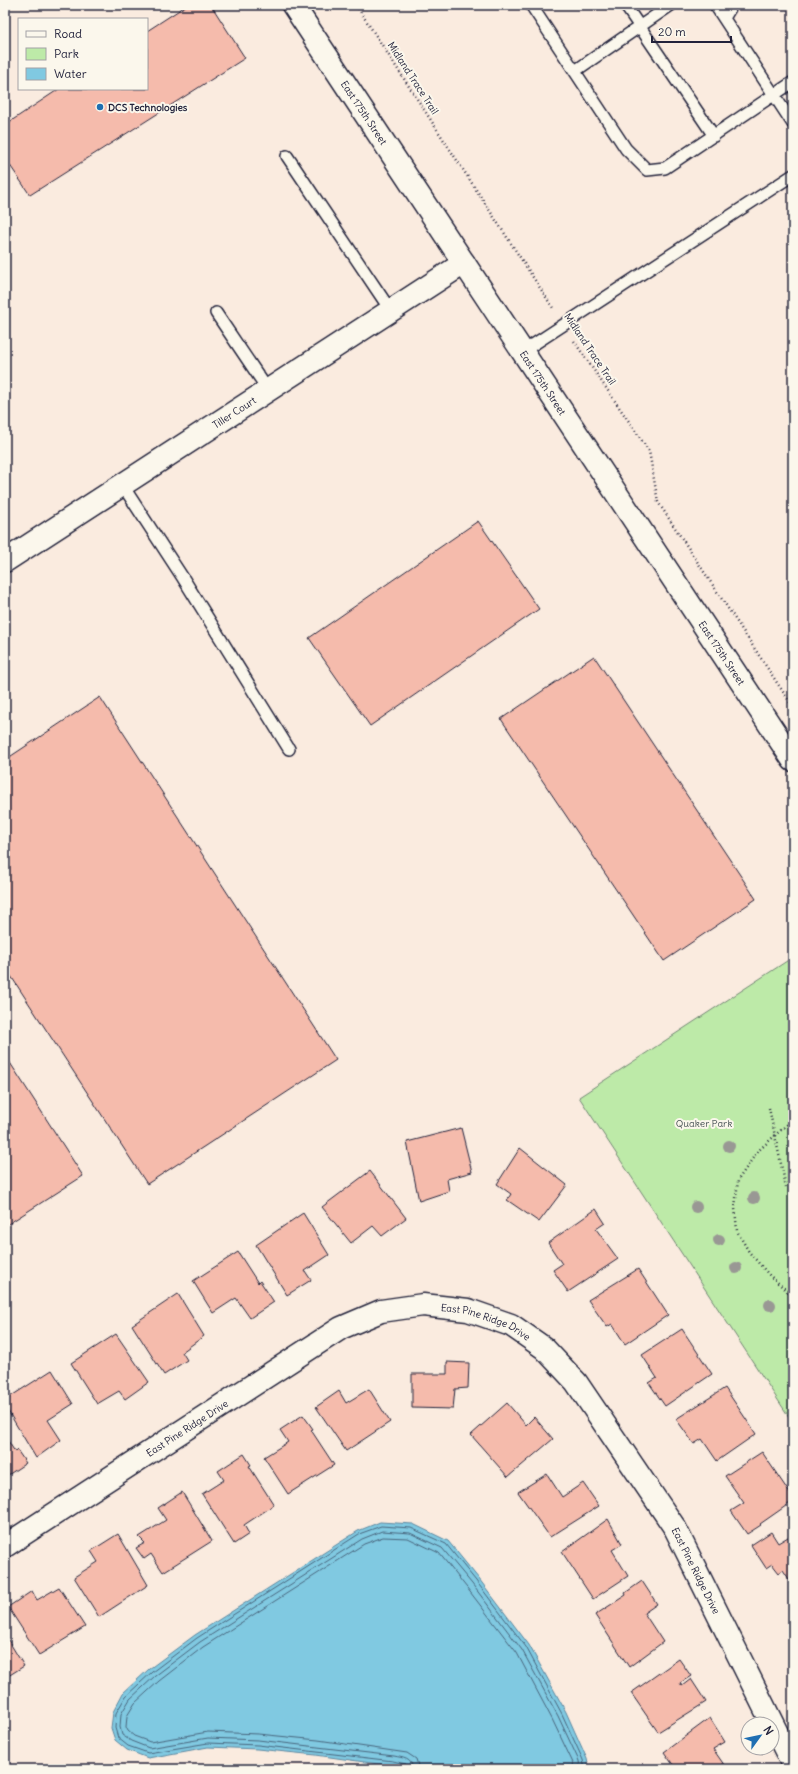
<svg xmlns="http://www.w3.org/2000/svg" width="798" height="1774" font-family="Delius,sans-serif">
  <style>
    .green { fill: #bdeaa8; stroke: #708672 }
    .water { fill: #80c9e1; stroke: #5a869f }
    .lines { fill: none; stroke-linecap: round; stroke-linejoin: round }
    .shore { stroke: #48657d; stroke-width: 1 }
    .building { fill: #f5bbac; stroke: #22223b }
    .service-casing { stroke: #22223b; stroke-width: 14 }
    .minor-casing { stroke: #22223b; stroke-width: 25 }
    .path { stroke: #22223b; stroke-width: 2.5; stroke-dasharray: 1 3; stroke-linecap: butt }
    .service { stroke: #fbf7ec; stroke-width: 11 }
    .minor { stroke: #fbf7ec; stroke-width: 22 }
    .tree { fill: #999894 }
    .poi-dot { fill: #1f6fb2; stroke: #fbf7ec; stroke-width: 1.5 }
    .labels { text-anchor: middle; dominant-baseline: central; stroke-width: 4; stroke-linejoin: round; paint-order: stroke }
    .street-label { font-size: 10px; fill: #22223b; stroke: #fbf7ec }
    .poi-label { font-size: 10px; font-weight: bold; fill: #22223b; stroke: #fbf7ec; text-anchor: start }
    .park-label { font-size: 10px; fill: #495456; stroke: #fbf7ec }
  </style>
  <rect width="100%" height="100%" fill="#faebdf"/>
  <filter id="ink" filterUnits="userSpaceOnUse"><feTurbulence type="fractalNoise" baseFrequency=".025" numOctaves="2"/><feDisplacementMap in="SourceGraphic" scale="8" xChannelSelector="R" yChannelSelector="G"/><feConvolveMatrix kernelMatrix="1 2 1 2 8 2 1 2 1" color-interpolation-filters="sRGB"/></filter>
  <g filter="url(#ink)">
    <path class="green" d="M793 957V1423L579 1097Z"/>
    <path class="water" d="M380 1522 413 1524 448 1541 479 1579 529 1645 566 1712 587 1759 589 1769H413L316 1755 257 1749 208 1747 148 1758 127 1750 115 1740 111 1728 113 1712 123 1693 149 1669 195 1635 358 1531Z"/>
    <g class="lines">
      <path class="shore" d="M408 1769 406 1764 393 1761 258 1745 208 1743 148 1753 128 1746 118 1738 115 1728 116 1713 126 1696 152 1672 197 1638 359 1534 381 1526 411 1528 446 1544 476 1581 526 1647 562 1714 583 1760 585 1769
        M413 1769C412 1758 403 1758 394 1756L258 1740 208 1738 149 1748 131 1741 122 1735 120 1727 121 1714 130 1699 155 1676 200 1642 362 1539 382 1531 410 1533 442 1548 472 1584 522 1650 558 1716 579 1761 580 1769
        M419 1769 416 1759 407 1753 318 1740 258 1734 208 1732 150 1742 134 1736 128 1731 126 1727 127 1716 135 1703 159 1681 203 1647 364 1544 383 1537 408 1538 439 1553 467 1588 517 1653 552 1719 573 1763 574 1769"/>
    </g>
    <path class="building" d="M187 5H211L245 58 30 195 5 158V125L59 89H147V31Z
      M478 521 539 609 370 726 309 638Z
      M594 656 756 899 664 961 501 719Z
      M100 697 336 1060 147 1184 5 967V760Z
      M5 1055 83 1176 5 1226Z
      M461 1128 472 1172 447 1179 449 1191 419 1201 407 1142Z
      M520 1148 567 1185 539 1222 507 1200 511 1194 497 1184Z
      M370 1171 406 1218 382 1236 373 1226 351 1243 322 1207Z
      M596 1209 605 1223 596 1229 618 1259 568 1292 553 1270 562 1264 548 1243Z
      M303 1213 329 1255 305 1271 311 1280 287 1295 256 1245Z
      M238 1252 258 1283 260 1281 274 1302 250 1318 236 1298 213 1313 193 1281Z
      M638 1269 668 1315 625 1344 612 1324 607 1327 588 1300Z
      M178 1294 204 1336 182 1352 187 1360 164 1375 132 1325Z
      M682 1329 712 1374 665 1406 649 1383 657 1378 642 1355Z
      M116 1334 149 1382 125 1399 119 1391 97 1404 71 1363Z
      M447 1362 469 1363 468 1388 455 1389 453 1409 412 1408V1374H447Z
      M52 1370 73 1404 48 1420 61 1440 36 1458 5 1406V1400Z
      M725 1388 756 1434 717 1461 702 1439 694 1444 676 1419Z
      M369 1389 390 1422 346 1451 316 1407 339 1391 346 1403Z
      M507 1403 526 1425 534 1417 553 1439 508 1477 471 1435Z
      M303 1415 313 1429 311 1430 334 1465 288 1494 264 1457 288 1442 280 1430Z
      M5 1436 15 1452 17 1450 26 1463 5 1477Z
      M762 1452 793 1498V1501L760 1524 761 1525 747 1534 731 1511 744 1503 725 1476Z
      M244 1454 251 1465 249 1466 274 1505 244 1525 249 1534 234 1544 202 1494 224 1480 218 1471Z
      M547 1474 562 1497 583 1483 599 1506 550 1537 518 1492Z
      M182 1492 212 1541 163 1572 151 1554 144 1559 136 1548 145 1543 139 1537 166 1520 158 1508Z
      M608 1519 622 1544 612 1550 628 1576 593 1599 562 1552Z
      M771 1532 778 1543 793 1534V1585L783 1570 779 1573 772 1564 766 1568 751 1545Z
      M118 1534 148 1585 99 1617 74 1577 98 1562 91 1551Z
      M642 1581 657 1604 644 1613 663 1642 629 1667 595 1615 626 1595 625 1593Z
      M59 1587 85 1627 39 1655 8 1607 32 1591 37 1600Z
      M5 1635 24 1666 5 1678Z
      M679 1659 691 1676 680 1683 682 1686 691 1679 706 1702 658 1732 631 1693Z
      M710 1718 725 1742 713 1749 727 1769H676L664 1752Z"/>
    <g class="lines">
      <defs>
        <path id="service" d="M531 5 626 149 647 170 665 168 793 82
          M625 5 714 136
          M715 5 793 124
          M724 18 732 5
          M575 71 671 5
          M287 156 391 311
          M216 313 268 390
          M522 352 793 175
          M123 486 183 578 289 749"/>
        <g id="minor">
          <path id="s1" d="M293 5 793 760"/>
          <path id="s2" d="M5 561 464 263"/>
          <path id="s3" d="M5 1546 341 1328 381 1311 423 1305 468 1310 511 1325 544 1348 576 1382 675 1528 793 1765"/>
        </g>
      </defs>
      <use href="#service" class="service-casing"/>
      <use href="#minor" class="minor-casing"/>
      <path class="path" d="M356 5 553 308
        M574 341 649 451 658 502 793 707
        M769 1108 786 1187
        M793 1119 757 1152 738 1180 735 1208 737 1231 749 1252 770 1276 793 1296
        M788 1293 793 1286"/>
      <use href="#service" class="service"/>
      <use href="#minor" class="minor"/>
    </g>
    <g class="tree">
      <circle cx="729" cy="1146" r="6"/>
      <circle cx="754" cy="1198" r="6"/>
      <circle cx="696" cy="1207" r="6"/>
      <circle cx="719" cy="1240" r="6"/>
      <circle cx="736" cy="1268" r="6"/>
      <circle cx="770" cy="1305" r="6"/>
    </g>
  </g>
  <circle class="poi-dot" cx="100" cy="107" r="4"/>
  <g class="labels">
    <g class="street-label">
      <text transform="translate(413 78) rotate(57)">Midland Trace Trail</text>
      <text stroke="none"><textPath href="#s1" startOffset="129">East 175th Street</textPath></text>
      <text transform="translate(590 349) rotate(56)">Midland Trace Trail</text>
      <text stroke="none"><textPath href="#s1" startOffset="453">East 175th Street</textPath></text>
      <text stroke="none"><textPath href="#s2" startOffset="273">Tiller Court</textPath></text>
      <text stroke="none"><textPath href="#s1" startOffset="777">East 175th Street</textPath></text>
      <text stroke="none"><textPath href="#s3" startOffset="552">East Pine Ridge Drive</textPath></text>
      <text stroke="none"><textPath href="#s3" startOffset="217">East Pine Ridge Drive</textPath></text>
      <text stroke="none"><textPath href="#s3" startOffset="888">East Pine Ridge Drive</textPath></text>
    </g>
    <g class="poi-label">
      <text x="108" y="107">DCS Technologies</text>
    </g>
    <g class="park-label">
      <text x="704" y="1123">Quaker Park</text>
    </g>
  </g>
  <rect width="798" height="1774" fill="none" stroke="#fbf7ec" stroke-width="20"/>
  <rect x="10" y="10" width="778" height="1754" fill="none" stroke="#22223b" stroke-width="1.5" filter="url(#ink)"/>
  <rect x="18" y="18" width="130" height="72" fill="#fbf7ec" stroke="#a4a2a5"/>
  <rect x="26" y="31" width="20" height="6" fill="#fbf7ec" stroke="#a4a2a5"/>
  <text x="54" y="38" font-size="12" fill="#22223b">Road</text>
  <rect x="26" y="48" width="20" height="12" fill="#bdeaa8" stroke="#a4a2a5"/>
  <text x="54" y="58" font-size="12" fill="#22223b">Park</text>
  <rect x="26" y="68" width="20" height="12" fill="#80c9e1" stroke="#a4a2a5"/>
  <text x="54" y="78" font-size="12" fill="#22223b">Water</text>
  <g transform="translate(760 1736) rotate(57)"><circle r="19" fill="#fbf7ec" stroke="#a4a2a5"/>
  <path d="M0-3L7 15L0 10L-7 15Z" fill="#1f6fb2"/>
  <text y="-6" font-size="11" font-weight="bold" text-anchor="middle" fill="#22223b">N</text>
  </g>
  <path d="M652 36v6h79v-6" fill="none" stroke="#22223b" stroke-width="2"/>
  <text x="658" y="36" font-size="12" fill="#22223b" stroke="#fbf7ec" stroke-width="3" paint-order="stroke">20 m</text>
</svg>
